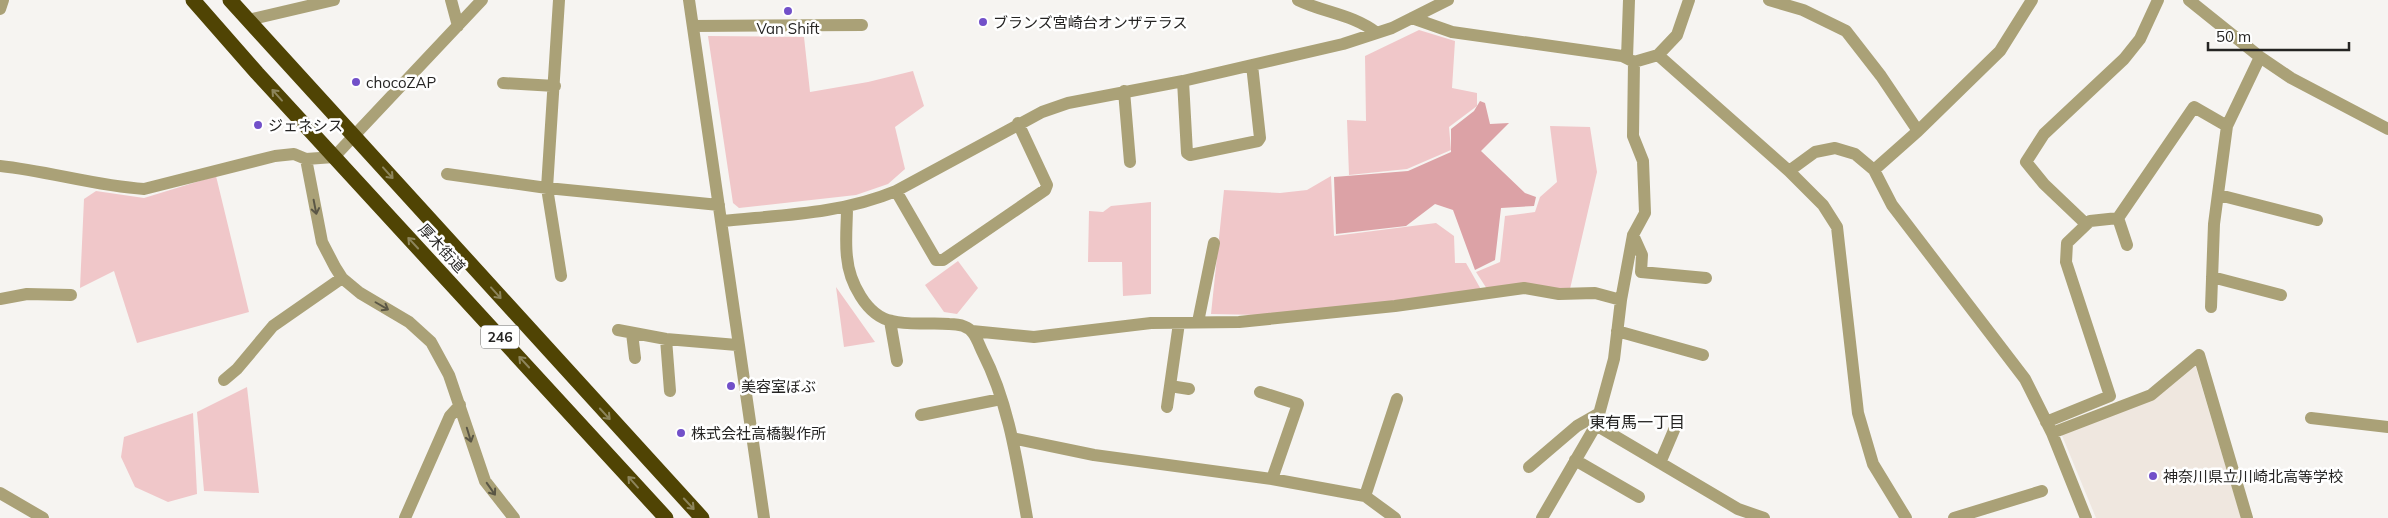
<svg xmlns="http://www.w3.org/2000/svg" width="2388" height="518" font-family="Mulish,'Noto Sans JP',sans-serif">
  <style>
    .built { fill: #efe7df }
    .green { fill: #f0c7c9 }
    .forest { fill: #dca2a6 }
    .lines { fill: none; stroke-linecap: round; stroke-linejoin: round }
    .minor { stroke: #aaa177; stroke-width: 12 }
    .highway { stroke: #504404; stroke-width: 15 }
    .oneway { stroke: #8d855c }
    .oneway2 { stroke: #5a5645 }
    .poi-dot { fill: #7250c9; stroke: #fff; stroke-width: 2 }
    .labels { text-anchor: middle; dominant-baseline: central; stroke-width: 5; stroke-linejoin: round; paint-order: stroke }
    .shield { fill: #fff; stroke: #666665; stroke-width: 1 }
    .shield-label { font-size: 14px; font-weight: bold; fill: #252423 }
    .poi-label { font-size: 15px; fill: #252423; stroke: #fff; text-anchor: start }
    .street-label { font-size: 15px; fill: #252423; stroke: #fff }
    .neighbourhood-label { font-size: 16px; fill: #252423; stroke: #fff }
  </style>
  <rect width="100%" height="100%" fill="#f6f4f1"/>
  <path class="built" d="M2195 364 2241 518H2096L2061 433 2151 400Z"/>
  <path class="green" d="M1419 30 1455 41 1452 88 1477 93V106L1449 127 1451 150 1407 169 1349 175 1347 120 1366 121 1365 56Z
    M708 36 804 37 810 92 868 82 913 71 924 106 895 127 905 169 888 184 856 195 739 208 733 203Z
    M1550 126 1590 127 1597 172 1570 289H1487L1476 272 1500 262 1505 216 1535 212 1540 197 1557 182Z
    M216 176 249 312 137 343 114 271 80 288 84 199 96 191 144 198Z
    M1331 176 1334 236 1436 223 1454 236 1455 263H1466L1483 293 1259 315 1211 314 1224 190 1280 193 1307 190Z
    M1151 202V294L1123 296 1122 262H1088L1089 211 1103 212 1111 206Z
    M958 261 978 288 957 314 944 312 925 285Z
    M836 287 875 342 844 347Z
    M247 387 259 493 204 491 197 412Z
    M193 413 197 494 168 502 135 487 121 457 124 437Z"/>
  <path class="forest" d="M1480 101 1485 103 1490 124 1509 123 1481 151 1525 193 1536 197 1534 206 1501 208 1495 260 1475 270 1453 210 1435 204 1406 226 1336 234 1334 177 1408 171 1451 152V129L1474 111Z"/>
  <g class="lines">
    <path class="minor" d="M451 0 458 26
      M559 0 547 188 561 276
      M689 0 764 518
      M1298 0C1325 13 1352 14 1377 33
      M1769 0 1803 10 1846 31 1881 76 1918 131
      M2189 0 2260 57 2291 78 2388 129
      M0 9 3 0
      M1412 18 1452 32 1622 56 1634 62
      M248 20 334 0
      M693 26 862 25
      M1658 55 1789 171 1823 205 1837 227 1858 413 1873 464 1906 518
      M1627 58 1629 0
      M1183 81 1187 153 1190 155 1258 141 1260 138 1252 65
      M503 83 555 86
      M1124 91 1130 162
      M306 159 322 242 335 267 342 278 360 293 409 322 431 342 449 375 485 481 514 518
      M0 166C48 171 96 186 144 189L275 156 294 154 306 159 334 157 482 0
      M1874 170 1918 131 2000 51 2032 0
      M1789 171 1815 152 1835 148 1855 154 1874 170 1892 205 2025 379 2052 433 2086 518
      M447 174 547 188 719 205
      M896 191 936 260H943L1045 190 1047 185 1018 123
      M2219 195 2317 220
      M847 207C847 223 845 241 847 257 849 281 866 316 892 321 911 326 930 322 949 324 957 324 968 326 973 333 977 338 980 347 983 353 1009 404 1017 462 1027 518
      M2118 218 2127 245
      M722 221C781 215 841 214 896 191L1042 112 1068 103 1183 81 1343 44 1392 28 1448 0
      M2086 224 2044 184 2026 162 2044 134 2124 59 2140 39 2158 0
      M1633 235 1642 255 1641 272 1706 278
      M2212 277 2281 295
      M0 299 27 294 71 295
      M2211 307 2214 224 2227 126 2260 57
      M890 321 897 361
      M1198 322 1214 243
      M618 330 666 339 737 345
      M972 331 1034 337 1151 323 1239 322 1395 306 1524 288 1559 294 1595 293 1621 300
      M1617 331 1703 355
      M632 333 635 358
      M666 339 670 391
      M224 380 237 369 273 326 342 278
      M1170 386 1189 389
      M1260 392 1298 404 1272 479
      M1167 407 1179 323
      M921 415 1001 399
      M2311 418 2388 427
      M2046 422 2110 396 2066 262 2067 243 2090 221 2118 218 2194 107 2227 126
      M1596 425 1738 509 1764 518
      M2052 433 2151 395 2199 355 2247 518
      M1012 438 1094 455 1272 479 1365 496 1395 518
      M1575 460 1639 497
      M1660 463 1677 423
      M1529 467 1577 426 1598 414
      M0 493 43 518
      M1365 496 1397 399
      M405 518 450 416 460 405
      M1542 518 1596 425 1614 359 1621 300 1633 235 1645 213 1643 161 1633 136 1634 62 1658 55 1677 35 1689 0
      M1954 518 2042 491"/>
    <path class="highway" d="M193 0 257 73 666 518
      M230 0 702 518"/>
  </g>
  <defs><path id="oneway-shaft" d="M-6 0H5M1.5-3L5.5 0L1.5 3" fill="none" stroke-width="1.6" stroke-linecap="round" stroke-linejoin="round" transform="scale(1.25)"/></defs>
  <g class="oneway">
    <use href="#oneway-shaft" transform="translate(277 95) rotate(-132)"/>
    <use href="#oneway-shaft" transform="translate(388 173) rotate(48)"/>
    <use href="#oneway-shaft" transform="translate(413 243) rotate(-133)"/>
    <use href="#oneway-shaft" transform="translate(496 293) rotate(48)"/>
    <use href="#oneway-shaft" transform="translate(524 362) rotate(-133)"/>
    <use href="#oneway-shaft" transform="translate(605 414) rotate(47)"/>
    <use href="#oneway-shaft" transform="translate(633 482) rotate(-132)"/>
    <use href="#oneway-shaft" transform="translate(689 504) rotate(47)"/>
  </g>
  <g class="oneway2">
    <use href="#oneway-shaft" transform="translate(315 207) rotate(79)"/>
    <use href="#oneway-shaft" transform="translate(382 306) rotate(30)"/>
    <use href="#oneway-shaft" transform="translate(469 435) rotate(73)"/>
    <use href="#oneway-shaft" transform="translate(491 489) rotate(55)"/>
  </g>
  <g class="poi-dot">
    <circle cx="788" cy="11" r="5"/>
    <circle cx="983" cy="22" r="5"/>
    <circle cx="356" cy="82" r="5"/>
    <circle cx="258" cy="125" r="5"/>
    <circle cx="731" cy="386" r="5"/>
    <circle cx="681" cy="433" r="5"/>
    <circle cx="2153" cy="476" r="5"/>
  </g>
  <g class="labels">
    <rect class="shield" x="481" y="325.5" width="38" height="23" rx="4"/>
    <g class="shield-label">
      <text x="500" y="337">246</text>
    </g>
    <g class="poi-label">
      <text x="993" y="22">ブランズ宮崎台オンザテラス</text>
      <text x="788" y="28" text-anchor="middle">Van Shift</text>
      <text x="366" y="82">chocoZAP</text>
      <text x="268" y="125">ジェネシス</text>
      <text x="741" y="386">美容室ぼぶ</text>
      <text x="691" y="433">株式会社高橋製作所</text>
      <text x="2163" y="476">神奈川県立川崎北高等学校</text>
    </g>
    <g class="street-label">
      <text transform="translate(442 248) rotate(47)">厚木街道</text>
    </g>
    <g class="neighbourhood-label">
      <text x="1637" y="422">東有馬一丁目</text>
    </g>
  </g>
  <path d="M2208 42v8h141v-8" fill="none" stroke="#252423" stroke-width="2.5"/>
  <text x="2216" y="42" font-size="15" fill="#252423" stroke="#ffffff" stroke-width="4" paint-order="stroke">50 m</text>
</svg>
